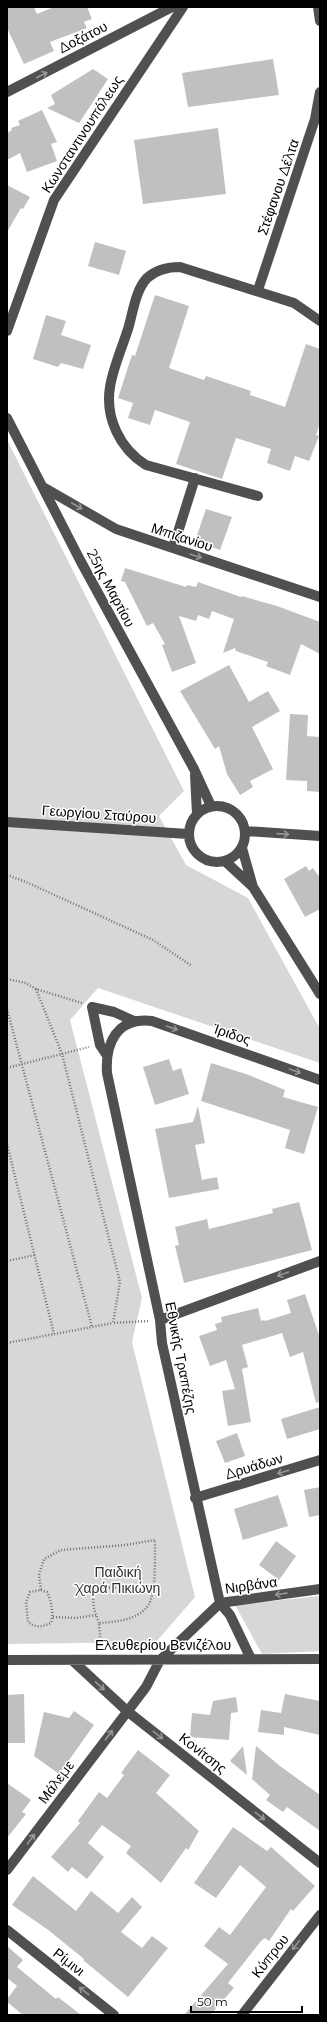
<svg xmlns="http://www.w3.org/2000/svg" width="327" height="2022" font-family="Montserrat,sans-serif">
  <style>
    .green { fill: #d7d7d7 }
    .building { fill: #c0c0c0 }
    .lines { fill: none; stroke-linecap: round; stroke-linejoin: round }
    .path { stroke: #727272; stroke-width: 2.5; stroke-dasharray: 1 2; stroke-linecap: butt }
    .minor { stroke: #505050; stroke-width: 10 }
    .oneway { stroke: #969696 }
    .labels { text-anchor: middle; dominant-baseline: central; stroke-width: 3; stroke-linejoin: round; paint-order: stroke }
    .street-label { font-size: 14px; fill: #000; stroke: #fff }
    .park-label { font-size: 14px; fill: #2e2e2e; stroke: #fff }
  </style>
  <rect width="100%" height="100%" fill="#fff"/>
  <path class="green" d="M7 440 184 791 159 816 186 865 248 898 320 1029V1063L98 988 70 1020 142 1298 132 1342 195 1597 156 1642 7 1644Z
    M320 1596V1651L262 1654 235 1605Z"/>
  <path class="building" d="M7 7H34L37 14 54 7H87L92 19 84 22 87 28 50 42 54 51 24 64 7 28Z
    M273 59 279 95 188 107 182 73Z
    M93 69 108 79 79 123 47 108 55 104 51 95Z
    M42 110 57 142 51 144 57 161 27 172 20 153 7 160V133L12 130 11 128 20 125 18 121Z
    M218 128 226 194 143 204 134 140Z
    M7 185 30 197 23 209 21 208 7 232Z
    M95 242 126 251 119 275 88 266Z
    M155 295 189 306 169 368 204 380 206 376 251 391 250 395 285 407 306 344 320 349V423L316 435 319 436 309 461 295 456 290 471 267 463 271 449 236 438 222 479 176 464 190 422 155 410 150 425 128 418 133 403 118 398 132 355 135 356Z
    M46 315 66 321 61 335 91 345 83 369 61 363 58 367 33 359Z
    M206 509 232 517 220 550 195 541Z
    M125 568 186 587 187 585 196 587 198 582 241 597 242 596 277 606 320 622V654L301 644 290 675 266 666 268 662 236 651 235 648 223 653 234 619 212 611 209 619 198 615 196 621 179 616 196 663 172 672 162 645 165 644 153 623 147 626 125 582 121 581Z
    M229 665 249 702 268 691 280 711 252 727 273 769 250 781 253 787 240 795 227 774 219 746 215 749 180 691Z
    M290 714 308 715 307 736 320 737V792L307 791V781L286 780Z
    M306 866 309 871 313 868 320 878V909L305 917 284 879Z
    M169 1059 173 1071 181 1068 189 1094 155 1105 143 1067Z
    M211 1063 246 1074 285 1090 283 1097 318 1107 304 1154 285 1148 290 1130 201 1101Z
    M198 1106 205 1143 195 1145 202 1180 217 1177 219 1189 169 1198 155 1129 193 1122Z
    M299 1202 312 1250 184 1283 175 1246 179 1245 175 1227 207 1219 209 1229 273 1213 272 1209Z
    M305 1294 320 1338V1402L316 1403 303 1352 290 1357 282 1333 242 1345 248 1367 242 1369 251 1422 228 1426 222 1391 235 1389 226 1360 210 1366 199 1336 217 1330 215 1324 222 1322 221 1317 258 1308 261 1321 264 1320 265 1321 291 1313 287 1300Z
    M320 1407V1429L287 1439 281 1419Z
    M237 1433 245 1456 225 1463 216 1441Z
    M320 1487V1515L309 1517 304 1490Z
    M278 1495 288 1526 243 1540 234 1509Z
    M276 1541 296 1556 279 1580 259 1565Z
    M24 1694 25 1743H7V1695Z
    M285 1694 320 1701V1735L284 1727V1735L258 1732 261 1710 281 1713Z
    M236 1697 238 1712 231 1713 229 1740 190 1737 192 1713 210 1715 213 1701Z
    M74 1711 94 1725 59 1774 34 1756 44 1712 69 1718Z
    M243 1746 247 1775 230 1761Z
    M256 1746 280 1766 320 1795V1831L287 1807 283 1812 266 1800 270 1795 252 1779Z
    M138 1750 170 1775 156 1793 199 1831 188 1850 186 1848 161 1883 126 1853 131 1846 102 1825 88 1843 104 1857 87 1879 72 1867 68 1872 51 1857 80 1823 78 1821 99 1792 107 1798 124 1775 121 1773Z
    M7 1783 31 1800 22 1812 26 1814 7 1838Z
    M233 1827 267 1851 271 1847 315 1886 293 1911 291 1909 269 1941 265 1938 261 1941 228 1983 234 1988 210 2015H184L228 1964 204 1946 219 1927 230 1935 266 1887 240 1865 216 1898 194 1883Z
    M33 1876 76 1911 91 1891 118 1913 132 1897 142 1907 121 1932 142 1948 152 1936 168 1948 128 1997 83 1960 84 1959 47 1929 12 1905Z
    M7 1946 23 1960 17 1967 56 1999 58 1997 81 2015H23L7 2002V1999L17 1986 7 1978Z"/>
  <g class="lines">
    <path class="path" d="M7 875 26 882 153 940 192 966
      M7 979 26 983 36 989 82 1003
      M36 989 62 1054 120 1282 113 1323 148 1321
      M7 1009 92 1327
      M7 1068 89 1047
      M7 1144 54 1334
      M7 1261 35 1255
      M7 1343 113 1323
      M41 1590 47 1592C51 1600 54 1613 51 1623 42 1627 36 1628 28 1622L26 1602 30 1592 41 1590 39 1575 44 1559 61 1550 125 1545 155 1540C155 1555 156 1591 149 1604 140 1620 115 1622 99 1623L101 1649
      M53 1617 76 1618 96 1615
      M99 1623 94 1609 92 1587 131 1588 153 1586"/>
    <path class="minor" d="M318 7 320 21
      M7 92 172 7
      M258 290 315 119 320 92
      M7 331 54 200 183 7
      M7 418 80 560 194 769 211 806
      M43 487 116 529 320 597
      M258 496 146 465C120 449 105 418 110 387 113 368 122 348 128 329 133 313 135 291 147 278 157 269 168 267 180 267L294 303 320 321
      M173 548 195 478
      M195 775 197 814
      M189 834a28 28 0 1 1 56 0a28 28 0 1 1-56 0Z
      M7 822 188 834
      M245 831 320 836
      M242 848 253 887
      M226 862 253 887 320 994
      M106 1054 100 1045 92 1007 114 1012 134 1021
      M160 1320 320 1261
      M195 1498 320 1460
      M251 1659 230 1615 220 1603 162 1343 160 1320 107 1073C105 1043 117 1017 152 1021L320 1080
      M7 1660 320 1659
      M72 1660 127 1711 320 1863
      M7 1870 146 1687 160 1660 220 1603 320 1589
      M7 1930 114 2015
      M242 2015 320 1915"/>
  </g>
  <defs><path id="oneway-shaft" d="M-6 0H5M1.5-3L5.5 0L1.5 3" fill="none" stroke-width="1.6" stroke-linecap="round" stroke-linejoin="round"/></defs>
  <g class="oneway">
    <use href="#oneway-shaft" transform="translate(42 75) rotate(-27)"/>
    <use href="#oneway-shaft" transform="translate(77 506) rotate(30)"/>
    <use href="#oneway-shaft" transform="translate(196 556) rotate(18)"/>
    <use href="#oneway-shaft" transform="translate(283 834) rotate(4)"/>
    <use href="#oneway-shaft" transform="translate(172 1028) rotate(19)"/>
    <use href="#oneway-shaft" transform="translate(295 1071) rotate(19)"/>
    <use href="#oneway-shaft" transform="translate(283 1274) rotate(160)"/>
    <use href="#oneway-shaft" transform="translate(283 1472) rotate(163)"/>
    <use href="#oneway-shaft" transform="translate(281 1594) rotate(172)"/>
    <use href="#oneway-shaft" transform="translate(100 1686) rotate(43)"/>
    <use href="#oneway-shaft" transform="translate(109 1735) rotate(-53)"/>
    <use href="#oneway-shaft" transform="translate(158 1735) rotate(38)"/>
    <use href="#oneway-shaft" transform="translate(260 1816) rotate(38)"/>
    <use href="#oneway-shaft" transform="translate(31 1839) rotate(-53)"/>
    <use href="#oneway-shaft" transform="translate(296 1945) rotate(128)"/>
    <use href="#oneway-shaft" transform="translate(84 1991) rotate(-142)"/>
  </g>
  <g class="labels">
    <g class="street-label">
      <text transform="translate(83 37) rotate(-27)">Δοξάτου</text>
      <text transform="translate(82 134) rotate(-57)">Κωνσταντινουπόλεως</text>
      <text transform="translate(278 187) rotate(-71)">Στέφανου Δέλτα</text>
      <text transform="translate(182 537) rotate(18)">Μπιζανίου</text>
      <text transform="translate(111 588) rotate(62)">25ης Μαρτίου</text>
      <text transform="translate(99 814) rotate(4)">Γεωργίου Σταύρου</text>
      <text transform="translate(232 1034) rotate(19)">Ίριδος</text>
      <text transform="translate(181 1358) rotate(79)">Εθνικής Τραπέζης</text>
      <text transform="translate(254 1466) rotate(-17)">Δρυάδων</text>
      <text transform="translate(251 1585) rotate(-8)">Νιρβάνα</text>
      <text x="163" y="1645">Ελευθερίου Βενιζέλου</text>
      <text transform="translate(203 1753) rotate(38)">Κονίτσης</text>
      <text transform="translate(56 1782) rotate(-53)">Μάλεμε</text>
      <text transform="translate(270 1956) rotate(-52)">Κύπρου</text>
      <text transform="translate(69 1962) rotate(38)">Ρίμινι</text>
    </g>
    <g class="park-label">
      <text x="118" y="1572">Παιδική<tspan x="118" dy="16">Χαρά Πικιώνη</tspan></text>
    </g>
  </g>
  <rect width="327" height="2022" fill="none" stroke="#000000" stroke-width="16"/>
  <path d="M191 2006v6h111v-6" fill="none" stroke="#000000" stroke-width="2"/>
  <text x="197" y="2006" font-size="12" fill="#000000" stroke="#ffffff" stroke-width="3" paint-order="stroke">50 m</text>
</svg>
